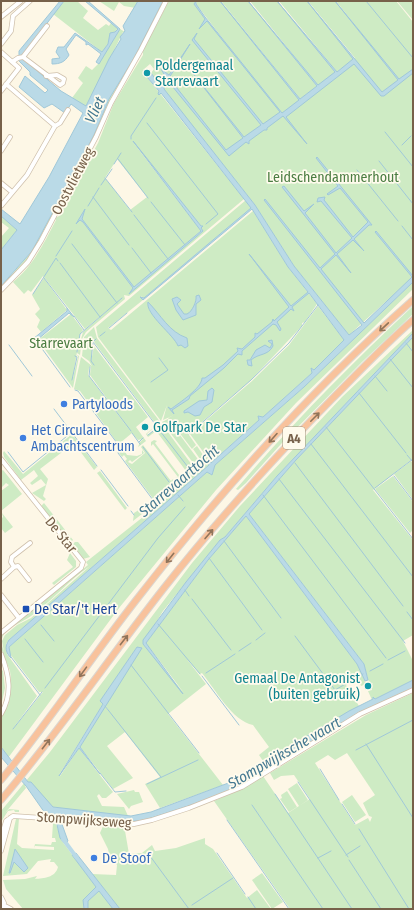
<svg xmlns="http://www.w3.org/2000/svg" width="414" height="910" font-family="'Fira Sans Condensed',sans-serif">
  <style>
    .green { fill: #ceebc4; fill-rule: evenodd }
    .water { fill: #badae7; stroke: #a0c8d9 }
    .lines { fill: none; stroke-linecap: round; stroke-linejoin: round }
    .stream { stroke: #a0c8d9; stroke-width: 1 }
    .canal { stroke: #badae7; stroke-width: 4 }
    .minor-casing { stroke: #cfc0ac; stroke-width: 5.5 }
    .highway-casing { stroke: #dcd6d0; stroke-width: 8 }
    .minor { stroke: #fff; stroke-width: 4 }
    .highway { stroke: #f8c29c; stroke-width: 6 }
    .oneway { stroke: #91745a }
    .culture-dot { fill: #0f9aa8; stroke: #fffbed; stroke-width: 1.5 }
    .shop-dot { fill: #3f7fe0; stroke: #fffbed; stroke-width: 1.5 }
    .transit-dot { fill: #1a4fb4; stroke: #fffbed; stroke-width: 1.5 }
    .labels { text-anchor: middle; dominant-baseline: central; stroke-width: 3.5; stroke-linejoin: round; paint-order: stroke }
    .shield { fill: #fffbed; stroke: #a08f7b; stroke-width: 1 }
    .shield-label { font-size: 13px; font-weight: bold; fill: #77614a }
    .culture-label { font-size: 14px; fill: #0d838f; stroke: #fffbed; text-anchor: start }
    .park-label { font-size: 14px; fill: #4b7d42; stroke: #fffbed }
    .street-label { font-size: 14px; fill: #77614a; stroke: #fffbed }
    .shop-label { font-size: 14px; fill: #366cbe; stroke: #fffbed; text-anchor: start }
    .transit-label { font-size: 14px; fill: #164399; stroke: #fffbed; text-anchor: start }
    .water-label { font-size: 15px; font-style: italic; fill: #467a92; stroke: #fffbed }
  </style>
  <rect width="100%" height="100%" fill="#fdf7e6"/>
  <path class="green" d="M64 1H77L88 11 83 18 98 30 106 24 109 26 111 23 118 28 115 32 110 34 108 44 102 52 53 14Z
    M99 1H141L136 8 124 6 119 2 114 11Z
    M169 1H196L194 4 205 19 202 25 207 21 233 52 196 4 197 1H220L300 100 282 114 343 67 337 72 279 1H307L354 59 355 58 308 1H335L398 80 336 1H396L413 22V277L349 335 294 266 255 205 151 73 154 69 150 64 143 70 147 77 244 199 129 296 124 295 125 299 86 332 82 339 80 355 77 353 83 332 115 304 85 329 43 276 31 292 28 290 24 294 13 282C33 266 44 243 56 220L55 218 59 216 58 212 60 213 98 143 114 103 143 55V50ZM133 142 201 226H203L201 228 203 231 129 293 201 231ZM117 159 147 197 130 210 105 178Z
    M221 1H248L317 86 300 99Z
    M250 1H277L336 73 318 86Z
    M397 1H413V20Z
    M120 29 125 32H123L87 105 85 107 72 98 83 83 78 78 86 66 92 70 99 63Z
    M133 60 111 98 95 136 38 242 25 263 1 287 32 251 94 135 109 99Z
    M246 200 251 208 249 210 144 298 141 296 143 300 108 328 111 330 253 211 288 267 317 304 305 322 302 323V326L251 380 189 433 182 425 196 445 192 449 168 418 174 415 163 420 167 405 161 421 98 337 96 327Z
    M1 216 17 230 1 250V237L9 228 1 222Z
    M44 278 67 310 41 332 37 327 40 320 35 314 40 309 32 295Z
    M413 282V289L296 403 216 490 119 608 8 758 1 747V718L9 703 11 679 10 671 1 648 2 635 88 565 86 562 167 498 178 485 194 472V464L162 422 168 419 200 462 199 468 176 490 200 467V459L193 449 197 446 205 458 207 457 190 434 252 381 289 345 318 306 344 340 314 370 311 368 312 373 263 417 258 416 259 420 211 463 209 460V465L9 640 6 644 7 654 37 696 12 730 43 692H39L10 654 9 647 207 472 212 475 215 465 304 387ZM90 566 31 618 17 625 5 635 2 641 4 652C2 646 0 640 4 634 12 624 22 623 31 616 52 601 69 580 90 566Z
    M413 306V314L362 362 281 444 246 483 238 490 236 489C292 424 350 365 413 306Z
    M71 314 83 330 80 334 72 382 78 357 77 355 79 356 73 388 38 340Z
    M94 327 97 338 161 423 159 429 148 437 146 434 155 426 147 434 148 435 158 427 94 342 96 339 93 341 91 362 94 346 148 417 136 427 146 441 138 447 140 442 143 439 138 440 132 433 120 443 127 455 137 456 142 454V450L144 453 132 462 130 460 128 462 132 464 145 453 141 447 143 445 171 481 173 479 176 483 165 496 133 521 134 513 154 500 125 461 127 459 124 455 122 457 119 453 121 448 80 391 74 389 81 357 92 366 89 361 82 356 84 337ZM91 366 90 375 131 432 88 375 89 368Z
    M413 330V333L277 476 225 537 220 540 163 611 143 644 184 693 146 643 208 560 246 516 357 664 366 684 361 686 358 678 361 675 346 685 359 706 265 764 259 755 269 747 253 725C232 721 215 689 202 673L200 674 186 658 206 684 168 714 223 785 160 808 145 784 160 777 125 732 107 746 133 778 113 789 80 747 105 706 111 714 105 705 131 665 137 647 101 700 103 704 59 775 60 776 79 748 113 792 106 798H102L99 794 97 796 102 806 124 807 128 816 58 808 53 807 28 782 25 786 26 788 5 813 9 809 19 810V812H15L14 810 8 811 1 822V811L50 752 192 563 240 506 342 397Z
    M413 337V461L411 460 373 490 413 540V635L403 641 413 661V680L375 699 373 698 372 700 368 691 372 690 371 685 373 683H369L364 664 249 514 296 460Z
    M162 424 192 465 193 471 187 476 185 474 186 471 157 432 160 429Z
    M72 434 97 467 94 470 74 443 40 469 48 479 43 496 46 499 44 501 32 493 46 485 41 479 32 485 30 483 38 476 34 470 21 480 4 457 3 453 4 451 23 474Z
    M154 440 157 441 155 443 179 475 183 474V477L180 480 175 478 178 477 153 444 151 446V442Z
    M411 461 413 463V500L394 474Z
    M3 470 22 494 1 511V491L9 485 6 483 1 488V471Z
    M100 471 127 508 125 510 97 473Z
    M393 476 413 502V532L412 531 410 533 375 489Z
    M44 503 73 540 70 543 41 506Z
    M2 513 13 527 5 533 1 528V519L3 517Z
    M75 542H78L90 557 83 559 72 545Z
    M70 553 76 561V567L54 585 52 583 73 567 67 560Z
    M3 670 5 688 1 706V672Z
    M413 693V909H290L214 801 241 789 263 776 288 813 310 799 294 775 281 776 274 780 270 773 366 715ZM347 753 375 795 363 803 369 816 372 817 370 822 368 818 355 825 315 763 328 755 335 760Z
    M297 783 308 800 299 806 288 789Z
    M134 790 135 792H139L143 802 131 806 129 809 117 794Z
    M287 791 297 807 289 812 280 799 282 798 281 795Z
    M352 795 366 815 355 822 342 802Z
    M19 818 17 844 22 848 54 850V847L35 846 34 848 35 844 51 845 52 842H56L55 838H52L53 823 56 824 62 841 96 887C90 893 81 899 84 909H23L6 889 3 880 25 879 37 876 35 879C44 878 55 878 58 867L54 862H50L51 859 38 861 27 874 3 876 16 819Z
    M104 824 124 825 129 854 142 853 152 845 155 851 176 848 205 838V844L213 849 247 898 257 890 271 909H120L92 874 116 875 117 865 112 858H110L108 849 100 833Z
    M262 873 283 902 272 909 252 880Z
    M99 891 113 909 87 908 88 901Z"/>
  <path class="water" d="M60 1H64L22 56H19V51Z
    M85 1H88L120 29 99 64 96 62 101 54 88 44 86 45V42L76 35 66 49 69 55C65 62 60 64 52 64V59L60 58 56 52 58 47H64L75 33 102 52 108 44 110 33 115 32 118 29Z
    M138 1H163L134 58 109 99 94 135 32 251 1 286V250L17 230 1 216V209L20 224 49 177 83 113 71 104 65 113 52 104 44 108 19 87 25 76 45 93 48 90 30 75V72L17 59H23L61 91 86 106 109 59 121 39 120 37 125 31 123 26Z
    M196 1V4L205 17 282 113 299 100 220 1 300 99 317 86 248 1 318 85 335 72 277 1 337 72 353 59 307 1 382 92 398 80 335 1 399 79 413 69V73L384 96H381L354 64 286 117 307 144 283 116 267 128V130H264L249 141V144L246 142 229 156 168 81 161 69 169 75 190 44 169 78 226 150 243 138 184 62 244 137 261 125 192 40 197 33 194 39 263 124 280 112 207 21 199 29 205 19 194 4Z
    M151 73 161 86 165 83 164 89 255 205 294 266 349 335 362 325 264 200 265 199 320 268 335 254 282 187 284 186 304 211 314 204 305 213 336 253 352 238 321 201 317 202 318 198 325 197 324 200 353 237 368 222 340 188 328 195 327 194 338 186 316 158 317 157 372 225H369L354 239 364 251 353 240 337 254 351 273 336 255 321 269 364 323 412 277 375 232 376 231 413 276V282L304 387 215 465 212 475 207 472 9 647 11 658C6 653 4 647 9 640L209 465 208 460 211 463 259 420 258 416 263 417 312 373 311 368 314 370 344 340 309 293 292 307 294 311 291 309 277 322 281 329 280 331 276 325 273 324 242 351V355L238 354 224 368 190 396 189 399 172 410 174 414 168 407 171 409C179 403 202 388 202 378H205L223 365 238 351 237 348 242 349 255 337V333L257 334 272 322 273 319 274 321 289 307 249 254 291 306 308 292 288 267 252 209 143 300 140 297 144 298 251 208 161 93 159 95 158 94 159 91 147 77Z
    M133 141 201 226H203L201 228 203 231 129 294 133 288 83 222 80 220 76 224 85 209 82 219 134 287 201 231Z
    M199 295 201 300 196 304V315L183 320 176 310 172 299 177 297 181 300 177 304 184 314H187C192 312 197 301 196 296Z
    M148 302C161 315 169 332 187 338L188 346 185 348 181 345 178 346C174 335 145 314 148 302Z
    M67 308 74 317 69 313 37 340 40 346 33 339 67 311Z
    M413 333V337L296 460 249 514 364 664 368 680 365 681 357 664 246 516 208 560 146 643 183 694 143 644V640L186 582 220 540 225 537 277 476Z
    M272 340 273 346C268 356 259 353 251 360L252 366 248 365 247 360H250L256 350 265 345 270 348 272 344 268 341Z
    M212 388 214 390 212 402 204 407 200 415 195 416 188 412 184 413V411L199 401 207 400 208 391Z
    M137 647 142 648 80 747 100 774 79 748 59 776 103 704 100 701Z
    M413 680V688L358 713 260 774 238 787 209 799 142 821H118L59 816 68 841 65 844 60 838 55 816H47L26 786 1 757V747L28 782H31L53 807 131 816 151 812 239 779 309 735 349 711 373 699V697L375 699Z
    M15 849 28 868 24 872 14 862 10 873H9Z
    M76 853 120 909H113L99 891 88 901V909H84L83 900 96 887 72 855Z"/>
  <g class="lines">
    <path class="stream" d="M366 1 413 58
      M147 123 218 214 206 224
      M385 132 413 167
      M131 139V136L156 98
      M402 145 411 136
      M118 159 148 198
      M379 161 413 204
      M114 164 121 153
      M357 170 398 221
      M105 178 132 212
      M101 185 112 169
      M93 197 129 245
      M151 202 185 245
      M88 206 99 188
      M134 215 168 259
      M402 226 413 240
      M72 244 117 303
      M132 248 151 273
      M56 256 72 231
      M60 263 100 317
      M44 278 67 308
      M33 294 56 258 58 261
      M74 316 84 330
      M109 328 127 313
      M100 336 105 332
      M93 342 158 428
      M406 343 413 352
      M9 345 32 376
      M40 346 70 387
      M77 352 80 334 122 298
      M390 359 413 388
      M94 365 91 361 93 342 96 339
      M90 367 89 376 131 431
      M375 376 387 391
      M72 380 77 357 75 356
      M151 382 168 370 159 358
      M75 390 78 391 120 447 118 453 153 500
      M359 393 406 453
      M54 409 97 466
      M326 427 413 539
      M160 431 191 471
      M132 433 140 444
      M189 434 251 380 289 343 318 305
      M148 435 157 428
      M139 442 143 438
      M311 444 413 577
      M143 447 169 482
      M8 452 23 472 72 432
      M407 455 413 462
      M295 463 403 606
      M101 470 128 506
      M394 476 413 501
      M279 479 405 643
      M375 488 413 459
      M178 495 183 501
      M263 495 386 658
      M131 511 134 515
      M224 541 281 618
      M209 558 262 630
      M185 590 189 596
      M192 599 231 650
      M407 612 413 620
      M158 624 200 674
      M41 625 54 641
      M295 636 335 690 363 674
      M25 639 43 662
      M256 640 265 633
      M239 651 251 643
      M11 657 40 695
      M388 660 405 651
      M131 665 199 753
      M370 671 383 664
      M206 673 235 654
      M202 676 239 725
      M45 688 158 538 185 507
      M105 706 161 777
      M13 729 42 692
      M366 744 413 818
      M356 750 413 720
      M320 769 339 800
      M100 773 115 792 126 791
      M298 782 348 857
      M147 784 198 760
      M275 794 352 909
      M342 804 355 824
      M252 805 323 909
      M227 820 289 909
      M359 829 409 909
      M217 853 245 894
      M346 855 360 846
      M150 856 189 909
      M318 858 331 851
      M349 860 381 909
      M248 897 256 909
      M192 905 233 878"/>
    <path class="canal" d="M63 839 77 858"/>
    <defs>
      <path id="minor" d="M1 17 21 1
        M1 44 11 31 13 16 30 1
        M1 52 19 68 1 91
        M23 57 47 26
        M12 62 18 58 23 57 60 85 63 83 64 79 57 75 46 76
        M55 126 60 123 68 110
        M1 151 10 137
        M1 183 12 192
        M1 206 27 175 55 126 6 84
        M1 290 28 262 41 241 96 137 111 103 141 50 166 1
        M1 459 83 562 81 568 1 633
        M14 567 18 566 29 580
        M1 579 14 567 11 562 12 557 30 543
        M1 595 19 618
        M1 654C9 674 13 694 1 714
        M1 838 6 821 13 816 134 824 152 820 189 808 242 787 360 714 413 690
        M1 851 10 818
        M1 897 4 903 1 909
        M3 905 11 909"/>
      <path id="highway" d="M1 780C49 722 90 659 137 599 220 492 311 390 413 300
        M1 800C59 732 109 658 164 588 216 522 272 460 331 400 358 373 384 345 413 320"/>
    </defs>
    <use href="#minor" class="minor-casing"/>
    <use href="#highway" class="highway-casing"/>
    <use href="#minor" class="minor"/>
    <use href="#highway" class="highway"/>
  </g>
  <defs><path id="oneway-shaft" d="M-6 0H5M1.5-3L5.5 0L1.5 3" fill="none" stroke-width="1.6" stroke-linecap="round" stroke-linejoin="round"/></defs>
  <g class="oneway">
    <use href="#oneway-shaft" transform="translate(384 327) rotate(137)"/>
    <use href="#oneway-shaft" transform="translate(315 417) rotate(-45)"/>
    <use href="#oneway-shaft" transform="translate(273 438) rotate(132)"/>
    <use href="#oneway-shaft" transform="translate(209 534) rotate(-49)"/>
    <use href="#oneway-shaft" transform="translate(170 558) rotate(129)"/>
    <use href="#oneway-shaft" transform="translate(124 640) rotate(-52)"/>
    <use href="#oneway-shaft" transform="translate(83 672) rotate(126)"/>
    <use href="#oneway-shaft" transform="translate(46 744) rotate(-52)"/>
  </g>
  <g class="culture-dot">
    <circle cx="147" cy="73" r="4"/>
    <circle cx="145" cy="427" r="4"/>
    <circle cx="368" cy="686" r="4"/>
  </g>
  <g class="shop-dot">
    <circle cx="64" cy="404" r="4"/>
    <circle cx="23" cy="438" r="4"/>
    <circle cx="94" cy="858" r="4"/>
  </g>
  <rect class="transit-dot" x="22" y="605" width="8" height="8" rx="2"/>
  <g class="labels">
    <rect class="shield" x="283" y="427" width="22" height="22" rx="3"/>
    <g class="shield-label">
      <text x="294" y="438">A4</text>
    </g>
    <g class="culture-label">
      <text x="155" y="65">Poldergemaal<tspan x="155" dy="16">Starrevaart</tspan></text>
      <text x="153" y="427">Golfpark De Star</text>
      <text x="360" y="678" text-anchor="end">Gemaal De Antagonist<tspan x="360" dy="16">(buiten gebruik)</tspan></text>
    </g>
    <g class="park-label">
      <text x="333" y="177">Leidschendammerhout</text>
      <text x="61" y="343">Starrevaart</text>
    </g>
    <g class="street-label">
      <text transform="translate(73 181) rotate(-62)">Oostvlietweg</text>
      <text transform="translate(61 535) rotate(51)">De Star</text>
      <text transform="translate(84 820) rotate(4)">Stompwijkseweg</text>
    </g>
    <g class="shop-label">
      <text x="72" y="404">Partyloods</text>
      <text x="31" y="430">Het Circulaire<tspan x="31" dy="16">Ambachtscentrum</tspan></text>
      <text x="102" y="858">De Stoof</text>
    </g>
    <g class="transit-label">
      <text x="34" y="609">De Star/'t Hert</text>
    </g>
    <g class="water-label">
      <text transform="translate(95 110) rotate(-64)">Vliet</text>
      <text transform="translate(179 481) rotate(-41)">Starrevaarttocht</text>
      <text transform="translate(284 753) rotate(-30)">Stompwijksche vaart</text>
    </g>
  </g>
  <rect width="414" height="910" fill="none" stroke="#77614a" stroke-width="4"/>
</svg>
